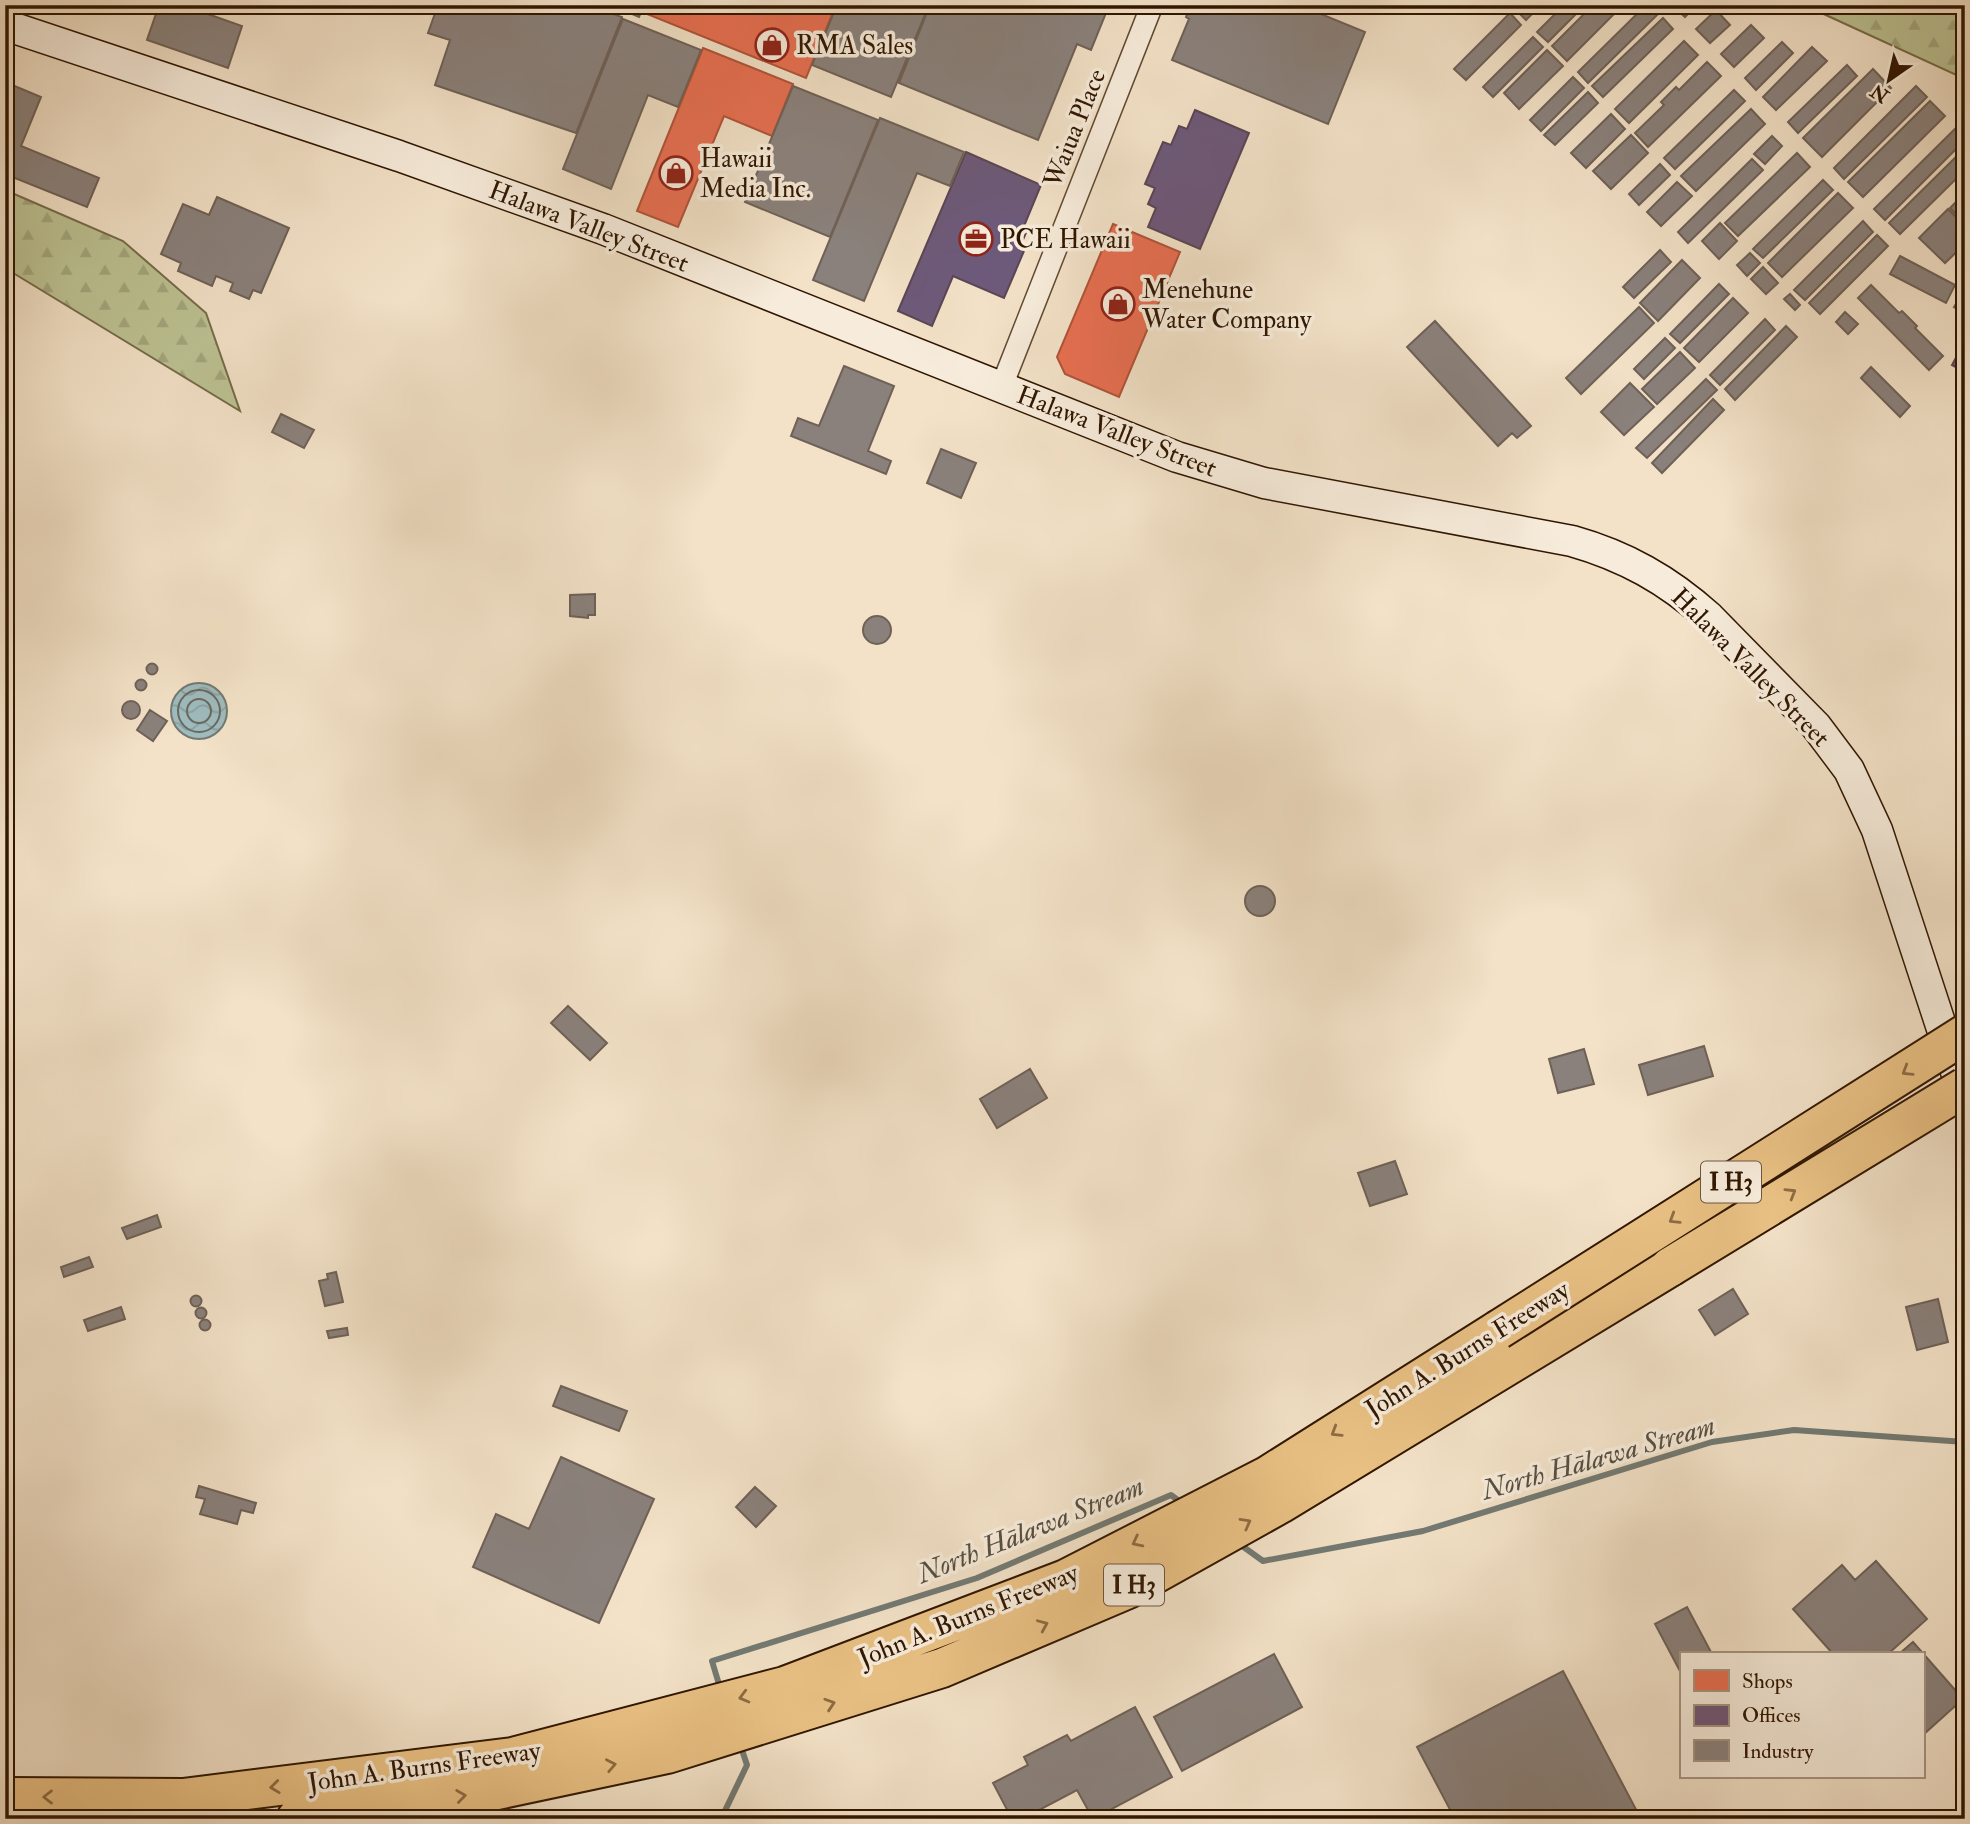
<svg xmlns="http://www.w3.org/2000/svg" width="1970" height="1824" font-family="'IM FELL Double Pica',serif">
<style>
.forest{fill:url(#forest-firs);stroke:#766c4a;stroke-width:2}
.water{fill:url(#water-waves);stroke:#737a73;stroke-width:2}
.shops{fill:#e76f51;stroke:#b05439;stroke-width:2}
.offices{fill:#6d597a;stroke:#5b4555;stroke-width:2}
.industry{fill:#8a817c;stroke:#6f6157;stroke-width:2}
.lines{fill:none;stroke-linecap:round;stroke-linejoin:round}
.shore{stroke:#686960;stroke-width:2}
.stream{stroke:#737a73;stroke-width:6}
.street-casing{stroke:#614932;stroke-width:24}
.secondary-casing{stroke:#301600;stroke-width:33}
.highway-casing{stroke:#301600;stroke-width:42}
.street{stroke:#f7ecdb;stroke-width:21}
.secondary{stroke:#f7ecdb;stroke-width:30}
.highway{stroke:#eac184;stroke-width:38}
.highway-bridge-casing{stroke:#301600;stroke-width:42;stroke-linecap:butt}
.highway-bridge{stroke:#eac184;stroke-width:38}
.oneway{stroke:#8d6c42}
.labels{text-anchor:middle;stroke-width:7;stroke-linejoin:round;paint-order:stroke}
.shield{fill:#f7ecdb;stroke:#6c5642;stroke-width:2}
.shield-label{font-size:24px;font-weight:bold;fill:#301600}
.poi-label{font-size:26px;fill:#301600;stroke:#f7ecdb;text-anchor:start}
.street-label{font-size:26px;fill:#301600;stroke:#f7ecdb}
.water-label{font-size:28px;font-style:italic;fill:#575043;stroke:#f7ecdb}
</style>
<defs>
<pattern id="forest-firs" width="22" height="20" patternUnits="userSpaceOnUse" patternTransform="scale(1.75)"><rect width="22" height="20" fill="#bdc394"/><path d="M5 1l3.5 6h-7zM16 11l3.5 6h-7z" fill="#a3a77e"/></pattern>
<pattern id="water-waves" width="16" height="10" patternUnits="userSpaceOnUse" patternTransform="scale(1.75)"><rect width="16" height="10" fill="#9fbcbf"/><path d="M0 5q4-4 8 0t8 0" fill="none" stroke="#89a1a2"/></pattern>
</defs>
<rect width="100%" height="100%" fill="#f3e2c8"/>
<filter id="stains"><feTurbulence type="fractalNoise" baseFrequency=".00286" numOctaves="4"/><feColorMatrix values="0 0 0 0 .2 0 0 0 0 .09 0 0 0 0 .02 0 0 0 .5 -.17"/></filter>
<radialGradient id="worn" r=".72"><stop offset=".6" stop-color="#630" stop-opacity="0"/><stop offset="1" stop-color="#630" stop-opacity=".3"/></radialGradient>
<path class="forest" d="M1804 5H1965V79Z
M5 190 123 241 206 313 240 411 5 268Z"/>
<path class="water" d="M171 711a28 28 0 1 1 56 0a28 28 0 1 1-56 0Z"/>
<path class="shops" d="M645 5H836L806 78 642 12Z
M703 48 793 84 772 136 724 116 678 227 637 211Z
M1113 224 1180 252 1119 397 1065 374 1057 357Z"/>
<path class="offices" d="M1195 110 1249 133 1200 249 1148 227 1156 208 1148 204 1155 188 1145 184 1163 142 1171 145 1179 126 1187 129Z
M966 152 1041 185 1024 226 1028 228 1019 249 1024 251 1004 298 953 276 932 326 898 311Z
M1965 341V372L1952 365Z"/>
<path class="industry" d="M159 5H207L205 13 242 26 228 68 147 40Z
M438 5H587L622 17 576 133 435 85 450 40 428 33Z
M611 5H644L639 17Z
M837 5H929L891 97 812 65Z
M930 5H1102L1108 8 1091 50 1077 44 1038 140 899 83Z
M1193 5H1299L1365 32 1328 124 1172 60 1189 19 1186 17 1190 6Z
M1515 5H1541L1526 20 1513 7Z
M1564 5H1585L1548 42 1537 32Z
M1593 5H1623L1567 61 1552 46Z
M1646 5H1649L1658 14 1588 83 1578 72Z
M1678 5H1696L1685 17 1675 8Z
M1716 10 1730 25 1710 43 1696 29Z
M1510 13 1521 25 1466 80 1454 69Z
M1663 18 1673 29 1603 97 1592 86Z
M623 19 701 50 678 107 648 95 611 189 563 169Z
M1751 25 1764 38 1734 67 1721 54Z
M1533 37 1543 47 1493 97 1483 87Z
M1684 41 1698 55 1629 123 1615 109Z
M1782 42 1793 53 1756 90 1745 78Z
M1812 47 1827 61 1776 110 1763 97Z
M1547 50 1563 66 1519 109 1504 93Z
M1707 62 1721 76 1648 147 1635 133 1664 105 1661 102 1676 87 1679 90Z
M1847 65 1857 76 1798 133 1788 122Z
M1873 69 1891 88 1822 157 1803 138Z
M1573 77 1584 88 1541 131 1530 120Z
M5 82 41 97 21 146 99 178 87 207 5 174Z
M793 86 878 120 830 237 745 202Z
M1916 86 1927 97 1844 179 1834 168Z
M1734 90 1745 101 1675 169 1664 158Z
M1588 92 1598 103 1555 145 1544 135Z
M1930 101 1945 116 1863 197 1848 182Z
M1751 109 1765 124 1696 191 1681 176Z
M1611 114 1625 129 1586 168 1571 153Z
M880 118 964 152 950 186 917 173 864 301 813 280Z
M1965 119V140L1885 220 1874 209Z
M1631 135 1648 153 1611 189 1593 171Z
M1772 136 1782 146 1765 164 1754 154Z
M1965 148V170L1900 234 1889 223Z
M1797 153 1810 167 1738 236 1725 223Z
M1752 159 1763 170 1688 243 1678 232Z
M1660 164 1670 175 1639 205 1629 194Z
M1823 180 1833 190 1763 258 1753 249Z
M1677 182 1692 196 1661 226 1647 212Z
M1838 193 1853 208 1782 277 1768 263Z
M1965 193V222H1964L1950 208Z
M217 197 289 228 261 293 253 290 249 299 230 291 233 283 216 276 212 286 178 271 181 263 161 254 183 204 209 215Z
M1948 209 1965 226V244L1945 263 1919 238Z
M1863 221 1873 232 1805 300 1794 290Z
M1720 223 1737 241 1719 259 1702 241Z
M1877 235 1888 246 1820 314 1809 303Z
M1660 250 1671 262 1634 298 1623 287Z
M1750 253 1760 263 1747 276 1737 265Z
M1900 256 1955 285 1946 303 1890 274Z
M1682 260 1700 278 1658 321 1640 303Z
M1763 267 1778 283 1766 294 1751 279Z
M1719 284 1729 294 1680 343 1670 334Z
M1871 285 1899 313 1902 311 1917 326 1915 328 1943 356 1929 370 1858 298Z
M1964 290 1965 308 1963 312 1954 307Z
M1790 294 1800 305 1795 310 1784 299Z
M1733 298 1748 313 1699 362 1684 348Z
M1639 307 1654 323 1581 394 1566 378Z
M1845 312 1858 324 1848 334 1836 322Z
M1765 319 1775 330 1720 385 1710 375Z
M1435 321 1531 426 1517 438 1512 433 1498 446 1407 347Z
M1786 326 1797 337 1735 400 1725 389Z
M1665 338 1675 348 1644 379 1634 369Z
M1680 352 1695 368 1657 404 1642 389Z
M844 366 894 386 868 451 891 461 886 474 791 436 798 418 819 426Z
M1871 367 1910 406 1900 417 1861 378Z
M1706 379 1717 390 1647 458 1636 448Z
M1630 383 1654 407 1624 435 1601 412Z
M1713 399 1724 410 1662 473 1652 463Z
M281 414 314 430 304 448 272 432Z
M941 449 976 463 961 498 927 483Z
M595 594V615H588V618L570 616V595Z
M863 630a14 14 0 1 1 28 0a14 14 0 1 1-28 0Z
M146.5 669a5.5 5.5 0 1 1 11 0a5.5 5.5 0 1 1-11 0Z
M135.5 685a5.5 5.5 0 1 1 11 0a5.5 5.5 0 1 1-11 0Z
M122 710a9 9 0 1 1 18 0a9 9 0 1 1-18 0Z
M150 710 167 721 153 741 137 730Z
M1245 901a15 15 0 1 1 30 0a15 15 0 1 1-30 0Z
M568 1006 607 1043 590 1060 551 1023Z
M1704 1046 1713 1076 1648 1095 1639 1065Z
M1584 1049 1594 1084 1558 1093 1549 1059Z
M1030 1069 1047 1098 997 1128 980 1099Z
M1395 1161 1407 1194 1370 1206 1358 1173Z
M157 1215 161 1227 127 1239 122 1228Z
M89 1257 93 1267 64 1277 61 1267Z
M336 1272 343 1302 325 1306 319 1281 328 1279 327 1274Z
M1733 1289 1748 1314 1715 1335 1699 1310Z
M190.5 1301a5.5 5.5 0 1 1 11 0a5.5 5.5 0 1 1-11 0Z
M1938 1299 1948 1342 1917 1350 1906 1307Z
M121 1307 125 1319 88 1331 84 1320Z
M195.5 1313a5.5 5.5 0 1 1 11 0a5.5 5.5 0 1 1-11 0Z
M199.5 1325a5.5 5.5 0 1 1 11 0a5.5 5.5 0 1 1-11 0Z
M347 1328 348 1335 329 1338 327 1331Z
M561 1386 627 1411 619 1431 553 1406Z
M561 1457 654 1499 599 1623 473 1567 496 1514 529 1529Z
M199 1486 256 1503 253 1513 241 1510 237 1524 200 1514 205 1499 196 1497Z
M755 1487 776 1506 756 1527 736 1507Z
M1876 1561 1927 1619 1888 1654H1833L1793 1609 1842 1565 1855 1580Z
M1687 1607 1712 1654H1681V1673L1655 1624Z
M1913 1642 1963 1699 1923 1735V1654H1899Z
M1274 1654 1302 1707 1182 1771 1154 1717Z
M1563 1671 1641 1819H1455L1417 1747Z
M1135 1707 1172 1777 1093 1819 1077 1790 1022 1819H1012L993 1783 1028 1765 1024 1757 1067 1735 1071 1741Z"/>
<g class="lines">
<path class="shore" d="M178 711a21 21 0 1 1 42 0a21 21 0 1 1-42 0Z
M187 711a12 12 0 1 1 24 0a12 12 0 1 1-24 0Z"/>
<path class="stream" d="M1954 5 1965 10
M1238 1543 1263 1561 1423 1531 1712 1442 1794 1430 1965 1442
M721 1691 712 1661 977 1578 1171 1495 1183 1504
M721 1819 747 1765 740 1744"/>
<defs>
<path id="street" d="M1001 388 1152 5"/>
<path id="secondary" d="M5 25 399 156 603 229 1177 457 1264 483 1572 541C1625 556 1668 580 1709 617L1816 726 1849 770 1877 830 1965 1099"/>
<path id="highway" d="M5 1797 183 1798 513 1757 785 1686 1066 1579 1267 1476 1498 1330
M296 1819 483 1793 667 1754 942 1668 1128 1589 1280 1504 1670 1267"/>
</defs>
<use href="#street" class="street-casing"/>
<use href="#secondary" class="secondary-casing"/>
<use href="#highway" class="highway-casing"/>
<use href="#street" class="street"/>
<use href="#secondary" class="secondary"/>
<use href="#highway" class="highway"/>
<defs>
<path id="highway-bridge" d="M1670 1267 1965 1087
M1498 1330 1965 1034"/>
</defs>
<use href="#highway-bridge" class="highway-bridge-casing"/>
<use href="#highway-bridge" class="highway-bridge"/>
</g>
<defs><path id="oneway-chevron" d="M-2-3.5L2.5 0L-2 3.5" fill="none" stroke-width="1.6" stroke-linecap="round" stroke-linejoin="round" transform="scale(1.75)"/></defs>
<g class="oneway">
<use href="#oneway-chevron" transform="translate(1907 1071) rotate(148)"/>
<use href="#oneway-chevron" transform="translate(1791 1193) rotate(-31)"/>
<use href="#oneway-chevron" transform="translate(1674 1219) rotate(148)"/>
<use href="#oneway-chevron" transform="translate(1336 1432) rotate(148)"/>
<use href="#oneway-chevron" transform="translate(1246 1523) rotate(-29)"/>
<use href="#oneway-chevron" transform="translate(1137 1542) rotate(153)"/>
<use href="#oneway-chevron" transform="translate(1043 1625) rotate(-23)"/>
<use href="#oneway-chevron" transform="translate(744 1697) rotate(165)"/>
<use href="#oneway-chevron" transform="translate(830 1704) rotate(-18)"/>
<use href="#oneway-chevron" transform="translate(611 1765) rotate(-11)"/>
<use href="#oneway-chevron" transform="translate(275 1787) rotate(173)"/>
<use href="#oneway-chevron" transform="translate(461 1796) rotate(-8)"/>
<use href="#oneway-chevron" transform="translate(48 1797) rotate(-180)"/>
</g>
<defs>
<symbol id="shop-ring" viewBox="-11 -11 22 22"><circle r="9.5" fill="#f7ecdb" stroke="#8f2418" stroke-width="1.5"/><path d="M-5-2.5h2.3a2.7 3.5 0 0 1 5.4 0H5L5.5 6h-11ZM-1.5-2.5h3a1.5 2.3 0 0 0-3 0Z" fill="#8f2418"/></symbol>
<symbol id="office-ring" viewBox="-11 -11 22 22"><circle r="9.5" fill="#f7ecdb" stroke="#8f2418" stroke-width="1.5"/><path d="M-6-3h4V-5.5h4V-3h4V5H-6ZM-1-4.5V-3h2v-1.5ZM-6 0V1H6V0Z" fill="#8f2418"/></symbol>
</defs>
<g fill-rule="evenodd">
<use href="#shop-ring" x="753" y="26" width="38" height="38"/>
<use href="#shop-ring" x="657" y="154" width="38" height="38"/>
<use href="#office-ring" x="957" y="220" width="38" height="38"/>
<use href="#shop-ring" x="1099" y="285" width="38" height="38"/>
</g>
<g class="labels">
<g class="shield">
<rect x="1701" y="1161.5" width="60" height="41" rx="5"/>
<rect x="1104" y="1564.5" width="60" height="41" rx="5"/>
</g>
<g class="shield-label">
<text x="1731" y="1190">I H3</text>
<text x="1134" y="1593">I H3</text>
</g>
<g class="poi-label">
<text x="796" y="54">RMA Sales</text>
<text x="700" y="167">Hawaii<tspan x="700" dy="30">Media Inc.</tspan></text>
<text x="1000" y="248">PCE Hawaii</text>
<text x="1142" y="298">Menehune<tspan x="1142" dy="30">Water Company</tspan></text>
</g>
<g class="street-label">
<text transform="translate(1074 128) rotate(-68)" y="9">Waiua Place</text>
<text transform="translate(589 226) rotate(21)" y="9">Halawa Valley Street</text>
<text transform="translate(1117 431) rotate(21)" y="9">Halawa Valley Street</text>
<text transform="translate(1751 667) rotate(45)" y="9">Halawa Valley Street</text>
<text transform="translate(1467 1349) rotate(-32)" y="9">John A. Burns Freeway</text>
<text transform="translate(968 1615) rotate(-22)" y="9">John A. Burns Freeway</text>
<text transform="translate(424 1766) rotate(-8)" y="9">John A. Burns Freeway</text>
</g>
<g class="water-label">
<text transform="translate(1598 1457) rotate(-16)" y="10">North Hālawa Stream</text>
<text transform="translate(1030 1529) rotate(-22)" y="10">North Hālawa Stream</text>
</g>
</g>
<rect width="1970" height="1824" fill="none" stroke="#f3e2c8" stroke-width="28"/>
<rect x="7" y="7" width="1956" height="1810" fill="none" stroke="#301600" stroke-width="3.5"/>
<rect x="14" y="14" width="1942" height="1796" fill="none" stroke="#301600" stroke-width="2"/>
<rect x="1680" y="1652" width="245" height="126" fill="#f7ecdb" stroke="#a79683" stroke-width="2"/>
<rect x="1694" y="1670" width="35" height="21" fill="#e76f51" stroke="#a79683" stroke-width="2"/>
<text x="1742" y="1688" font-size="21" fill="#301600">Shops</text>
<rect x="1694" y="1705" width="35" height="21" fill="#6d597a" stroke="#a79683" stroke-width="2"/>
<text x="1742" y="1722" font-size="21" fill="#301600">Offices</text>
<rect x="1694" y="1740" width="35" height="21" fill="#8a817c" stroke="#a79683" stroke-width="2"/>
<text x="1742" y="1758" font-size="21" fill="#301600">Industry</text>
<g transform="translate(1889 80) rotate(214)" stroke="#f7ecdb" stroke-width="5" paint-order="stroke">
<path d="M0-5L12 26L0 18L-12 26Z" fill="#301600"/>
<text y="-10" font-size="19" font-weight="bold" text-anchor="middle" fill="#301600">N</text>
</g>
<rect width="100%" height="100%" filter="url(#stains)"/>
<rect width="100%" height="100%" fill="url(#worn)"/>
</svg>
